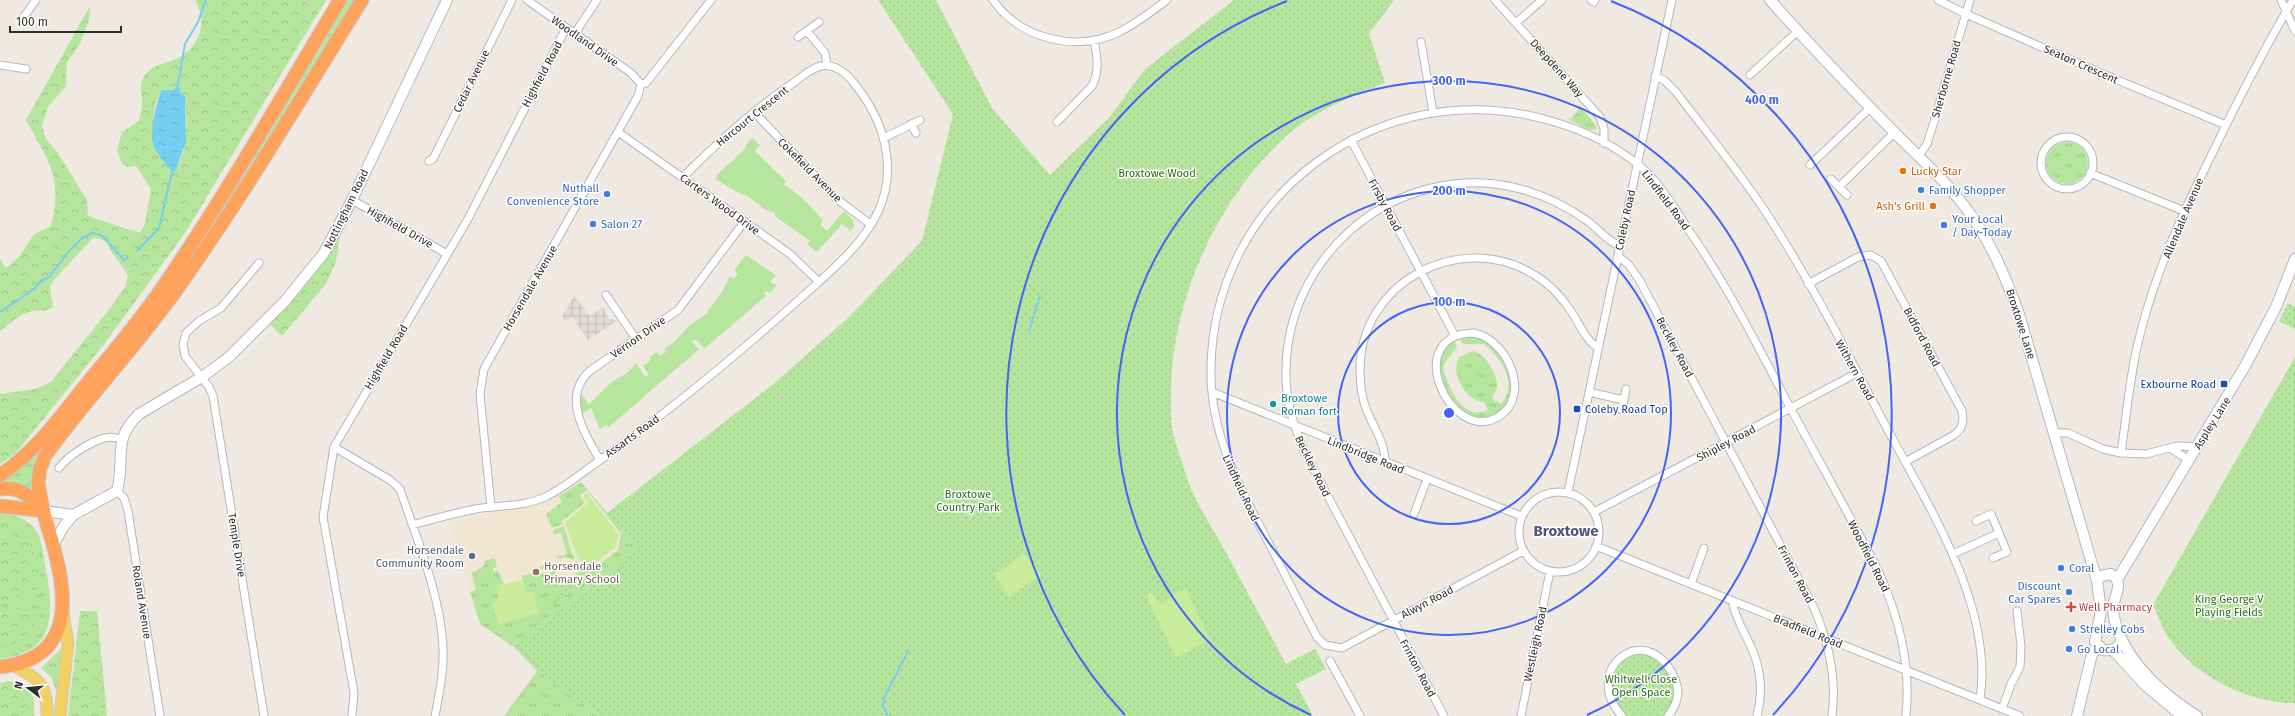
<svg xmlns="http://www.w3.org/2000/svg" width="2295" height="716" font-family="'Fira Sans',sans-serif">
<style>
.education{fill:#f0e6d1}
.grass{fill:url(#grass-tufts)}
.forest{fill:url(#forest-crowns);fill-rule:evenodd}
.park{fill:url(#park-dots)}
.garden{fill:#b6e59e}
.pitch{fill:#c9ec9a}
.plaza{fill:url(#plaza-grid)}
.water{fill:url(#water-ripples)}
.lines{fill:none;stroke-linecap:round;stroke-linejoin:round}
.stream{stroke:#75cff0;stroke-width:2}
.street-casing{stroke:#b4b7c1;stroke-width:9}
.secondary-casing{stroke:#b4b7c1;stroke-width:12}
.primary-casing{stroke:#c9c9c9;stroke-width:13}
.highway-casing{stroke:#c9c9c9;stroke-width:15}
.street{stroke:#fff;stroke-width:7}
.secondary{stroke:#fff;stroke-width:10}
.primary{stroke:#f2d163;stroke-width:11}
.highway{stroke:#ffa35c;stroke-width:13}
.ring{fill:none;stroke:#4264fb;stroke-width:2}
.food-dot{fill:#e8710a;stroke:#fff;stroke-width:1.5}
.shop-dot{fill:#3f7fe0;stroke:#fff;stroke-width:1.5}
.transit-dot{fill:#1a4fb4;stroke:#fff;stroke-width:1.5}
.culture-dot{fill:#0f9aa8;stroke:#fff;stroke-width:1.5}
.service-dot{fill:#5c6f8a;stroke:#fff;stroke-width:1.5}
.education-dot{fill:#8d6e63;stroke:#fff;stroke-width:1.5}
.health-dot{fill:#e0444e;stroke:#fff;stroke-width:1.5}
.labels{text-anchor:middle;stroke-width:3;stroke-linejoin:round;paint-order:stroke}
.street-label{font-size:11px;fill:#2e2e2e;stroke:#fff}
.food-label{font-size:11px;fill:#c56008;stroke:#fff;text-anchor:start}
.park-label{font-size:11px;fill:#2c6e1b;stroke:#fff}
.shop-label{font-size:11px;fill:#366cbe;stroke:#fff;text-anchor:start}
.transit-label{font-size:11px;fill:#164399;stroke:#fff;text-anchor:end}
.culture-label{font-size:11px;fill:#0d838f;stroke:#fff;text-anchor:start}
.service-label{font-size:11px;fill:#4e5e75;stroke:#fff;text-anchor:end}
.education-label{font-size:11px;fill:#785e54;stroke:#fff;text-anchor:start}
.health-label{font-size:11px;fill:#be3a42;stroke:#fff;text-anchor:start}
.district-label{font-size:15px;font-weight:bold;fill:#4d5680;stroke:#fff}
.centre{fill:#4264fb;stroke:#fff;stroke-width:2}
.ring-label{font-size:12px;text-anchor:middle;font-weight:bold;fill:#4264fb;stroke:#fff;stroke-width:3;stroke-linejoin:round;paint-order:stroke}
</style>
<defs>
<pattern id="grass-tufts" width="24" height="20" patternUnits="userSpaceOnUse"><rect width="24" height="20" fill="#b6e59e"/><path d="M3 7l-1-3M5 7V3M7 7l1-3M15 17l-1-3M17 17v-4M19 17l1-3" fill="none" stroke="#9dc588"/></pattern>
<pattern id="forest-crowns" width="20" height="18" patternUnits="userSpaceOnUse"><rect width="20" height="18" fill="#b6e59e"/><path d="M2 6a3 3 0 1 1 6 0M12 15a3 3 0 1 1 6 0" fill="none" stroke="#9dc588"/></pattern>
<pattern id="park-dots" width="8" height="8" patternUnits="userSpaceOnUse"><rect width="8" height="8" fill="#b6e59e"/><path d="M2 2h.1M6 6h.1" fill="none" stroke="#9dc588" stroke-width="1.8" stroke-linecap="round"/></pattern>
<pattern id="plaza-grid" width="8" height="8" patternUnits="userSpaceOnUse"><rect width="8" height="8" fill="#dfdcd8"/><path d="M0 4h8M4 0v8" fill="none" stroke="#c0bdba"/></pattern>
<pattern id="water-ripples" width="26" height="14" patternUnits="userSpaceOnUse"><rect width="26" height="14" fill="#75cff0"/><path d="M2 4q2-2 4 0t4 0M15 11q2-2 4 0t4 0" fill="none" stroke="#66b2ce"/></pattern>
</defs>
<rect width="100%" height="100%" fill="#efe9e1"/>
<path class="education" d="M581 482 638 549 480 624 449 523 485 514 537 506Z"/>
<path class="grass" d="M345 0H357L288 113 174 286 39 454C33 466 31 477 33 490L22 484 3 480 100 374Z
M1579 105 1596 125 1597 129 1590 130 1569 120 1577 112Z
M2046 163a21 21 0 1 1 42 0a21 21 0 1 1-42 0Z
M1471 335C1492 342 1500 349 1509 371 1518 396 1501 424 1472 417 1454 412 1436 377 1439 359 1440 350 1448 346 1454 340L1457 347C1454 352 1445 361 1444 365 1442 368 1445 374 1446 377 1452 395 1465 420 1488 410L1484 402C1465 401 1450 373 1459 357L1472 351C1485 353 1497 373 1497 385 1497 390 1494 394 1492 397L1495 402 1497 401 1501 404C1519 383 1501 358 1484 344H1463L1459 338Z
M581 482 638 549 514 647 480 624 470 592 476 590 472 573 485 565 484 561 495 558 497 567 493 568 494 572 498 571 504 584 497 586 500 601 498 624 538 613 533 592 526 593 522 576 537 572 536 569H538L542 574H550L551 570 548 568 545 570 539 568 546 562 553 563 557 576C568 586 583 575 575 562L576 560 587 573 618 550 621 534 587 490 580 496 585 503 562 521 563 524 552 528 546 514 562 502 559 496Z
M0 513C12 513 27 519 35 529 43 540 43 557 46 570 54 615 56 652 0 659Z
M564 526 572 554 575 557 573 560 565 557 558 559 556 557 567 554 561 533 554 535 553 530Z
M62 648 58 690H56L51 677 41 668Z
M537 671 600 716H504Z"/>
<path class="forest" d="M195 0H326L185 233 105 343 15 454 0 464V394L35 389 51 382 111 307 126 285 128 275 111 251 106 240 93 238 53 281 50 286 53 307C45 313 38 309 29 312 19 315 9 324 0 331V259L6 268 19 257 34 234 51 226C63 177 49 162 26 120L90 6 89 20 80 44 67 62 66 86 48 107 42 126 46 139 58 153 87 200 88 216 140 233 145 223 151 189 136 166 128 167 122 164 117 150 122 132 139 121C140 115 142 108 142 102 142 95 139 86 143 78 150 65 164 64 176 59 200 48 208 22 195 0ZM178 85 181 93 185 96C186 122 191 151 172 172 160 154 148 121 157 100 159 96 163 93 165 89L174 91Z
M340 233 336 262 326 284 282 336 270 324 328 256Z
M4 525C32 533 39 562 42 587L9 599 0 605V526Z
M42 598C42 620 24 649 0 646V617L14 609Z
M80 611H97L107 716H68Z
M9 681C32 688 35 693 34 716H0V683Z"/>
<path class="park" d="M878 0H936L992 108 1050 175 1110 117 1144 70 1234 0H1394L1369 34 1385 83C1347 98 1309 113 1279 143 1215 205 1173 299 1171 388 1171 404 1170 422 1174 437 1179 453 1184 469 1189 484 1199 509 1215 532 1228 556 1247 592 1267 628 1286 664L1315 649 1326 669 1296 684 1313 716H600L537 671 514 647 638 549 607 513 771 386 848 318 922 241 953 114Z
M2288 303 2295 307V329L2279 321Z
M2295 357V703C2248 704 2187 673 2164 630 2160 622 2157 613 2153 605Z
M582 574 586 578 551 607 549 603 565 590 553 583 552 576 554 575 556 581 562 585 565 581 569 580 573 584Z
M1645 654C1650 656 1658 659 1662 663 1675 678 1680 700 1664 716H1626C1609 702 1606 675 1622 661 1624 659 1627 656 1629 655 1634 653 1640 654 1645 654Z"/>
<path class="garden" d="M752 138 760 145 755 151 786 181 784 184 801 197 823 220 820 225 827 231 844 211 853 220 854 226 851 231 842 224 817 252 807 244 810 241 775 216V213L766 210 749 197 735 191 716 179 718 174 746 148 745 146Z
M746 255 776 275 770 282 777 285 770 293 767 291 764 293 766 296 704 349 696 339 692 342 699 349 608 428 606 425 600 429 591 408 582 414 580 413 578 395 581 394 589 404 613 381 627 373 636 363 645 377 649 375 643 366 650 361V357L657 352 660 356 666 352 664 349 674 342 691 324 705 315 723 290 730 276 734 279 738 274 734 270Z"/>
<path class="pitch" d="M587 493 619 535 616 547 587 569 576 554 565 522 588 503 583 496Z
M1024 553 1041 575 1009 597 994 575Z
M523 580 526 593 533 592 538 613 498 624 492 603 499 601 496 586Z
M1185 588 1210 639 1176 658 1146 596 1152 592 1160 604Z"/>
<path class="plaza" d="M574 296 590 316 603 307 609 319 618 320 588 340 572 317 566 321 562 317Z"/>
<path class="water" d="M178 84 181 93 185 96 186 142 175 172H172C167 164 157 155 154 146 149 134 156 102 162 90H174Z"/>
<g class="lines">
<path class="stream" d="M178 84 185 44 198 22 206 0
M137 251 159 228 172 172
M0 312 34 289 41 281 49 277 70 250 81 239 92 233 101 235 124 260 128 258
M1029 331 1040 296
M888 716 883 706 884 698 908 651"/>
<defs>
<path id="street" d="M527 0 631 73 641 84
M993 0C1020 39 1077 53 1119 32 1136 24 1152 11 1167 0
M1495 0 1600 117 1604 129V143
M1591 0 1594 2 1595 0
M1938 0 1966 14 2103 74 2226 125
M2281 0 2295 31
M23 18 36 0
M1516 23 1542 0
M807 31 825 53 827 65
M575 33 597 0
M798 37 819 22
M1421 42 1433 112
M0 65 26 69
M1750 75 1798 31
M1655 76 1664 80 1676 92C1705 130 1736 168 1763 208 1810 279 1849 357 1889 432 1930 509 1994 608 1980 699
M641 84 646 83 711 0
M754 112 837 199 870 224
M1057 122 1092 86C1100 71 1097 55 1094 40
M911 124 916 133
M618 132 790 254 818 281
M2041 163a26 26 0 1 1 52 0a26 26 0 1 1-52 0Z
M884 138 920 120
M1351 140 1455 336
M1918 157 1927 144 1933 125 1970 0
M429 161 433 159 512 0
M1810 165 1870 108
M2090 173 2184 211
M1831 179 1847 195
M1839 187 1894 133
M352 200 447 254
M1618 256 1629 265 1640 281 1814 608C1829 643 1837 678 1832 716
M259 263 221 308 199 321 186 333 183 344 185 356 209 387 213 396 264 716
M1808 284 1858 257 1871 255 1881 261 1962 411C1964 422 1963 428 1954 435L1905 462
M606 295 636 339
M1474 333C1507 339 1533 396 1498 417 1450 445 1400 334 1474 333Z
M1212 392 1521 516
M1589 392 1624 400
M1622 410 1626 389
M2054 433H2068L2103 449 2121 453 2146 454 2177 446 2197 447
M334 447 390 480 400 489C416 537 442 599 443 650 444 672 439 694 435 716
M2170 448 2189 460
M2121 453C2127 413 2130 371 2141 331 2156 271 2183 213 2210 158 2236 104 2263 51 2293 0
M600 460C584 434 561 395 591 370L678 310 744 222
M1385 462C1385 443 1374 428 1367 411 1362 399 1360 383 1360 370 1360 282 1460 230 1533 274 1547 282 1559 294 1568 307 1579 321 1583 338 1598 348
M59 468C68 456 91 441 105 438 111 436 116 438 121 439
M117 491 124 498 128 511 160 716
M1519 532a40 40 0 1 1 80 0a40 40 0 1 1-80 0Z
M1568 492 1672 0
M491 507 480 394 484 369 638 96 641 84
M1594 512 1857 373
M1414 514 1427 479
M1976 521 1991 514 2007 552 1993 558
M412 525C433 519 455 513 476 509 499 505 523 507 545 497 566 487 584 471 603 458 670 411 732 359 793 305 823 277 860 250 878 212 899 166 883 118 853 82 846 73 834 63 821 66 811 68 802 77 793 83 753 110 717 143 683 177
M1596 546 2020 716
M1523 551 1342 648 1325 645 1317 637C1299 603 1282 568 1264 534 1236 481 1210 430 1211 369 1213 193 1384 71 1551 121 1583 130 1616 146 1641 167 1661 184 1676 211 1690 232 1729 288 1759 349 1791 409 1820 463 1850 516 1878 570 1899 617 1911 664 1906 716
M1953 554 1999 533
M1691 584 1704 548
M1732 601C1735 618 1745 633 1752 649 1761 669 1763 694 1757 716
M1330 661 1360 716
M2002 709 2011 684 2020 667 2021 646 2017 611
M352 716 354 693 323 517 334 447 468 219 566 28
M1444 716 1304 451C1293 424 1285 398 1286 369 1288 259 1385 172 1495 184 1529 188 1561 202 1589 222 1599 230 1607 241 1620 246
M1521 716 1550 571
M1622 716C1579 669 1647 618 1674 677 1681 691 1678 704 1668 716"/>
<path id="secondary" d="M1770 0C1810 45 1851 88 1893 131 1918 157 1947 181 1968 211 1991 242 2006 278 2019 314L2097 581
M44 511 73 515
M53 545 64 526 73 515 117 491C126 458 111 441 139 414L202 377 229 357 285 301 324 253 352 200 447 0
M2117 580 2245 366 2276 307 2295 259
M2122 639C2119 649 2112 651 2103 650L2095 642 2101 611 2097 581 2101 576 2111 574C2125 582 2114 596 2113 608 2113 614 2115 620 2116 626 2129 664 2164 696 2197 716
M2113 650 2146 686 2182 716
M2077 716 2092 654 2098 647"/>
<path id="primary" d="M12 665C39 679 48 684 47 716
M60 716 68 643 63 613"/>
<path id="highway" d="M0 475C36 452 63 413 89 381 117 348 145 314 169 278 230 188 284 93 340 0
M0 489C19 486 32 497 44 511
M0 506 44 511
M0 667C82 658 66 585 48 528 43 513 41 498 38 483L40 469 45 456C86 399 134 349 175 292 242 198 301 98 362 0"/>
</defs>
<use href="#street" class="street-casing"/>
<use href="#secondary" class="secondary-casing"/>
<use href="#primary" class="primary-casing"/>
<use href="#highway" class="highway-casing"/>
<use href="#street" class="street"/>
<use href="#secondary" class="secondary"/>
<use href="#primary" class="primary"/>
<use href="#highway" class="highway"/>
</g>
<g class="ring">
<circle cx="1449" cy="413" r="111"/>
<circle cx="1449" cy="413" r="222"/>
<path d="M1311 715A332 332 0 1 1 1587 715"/>
<path d="M1125 715A443 443 0 0 1 1287 1M1611 1A443 443 0 0 1 1773 715"/>
</g>
<g class="food-dot">
<circle cx="1903" cy="171" r="4"/>
<circle cx="1933" cy="206" r="4"/>
</g>
<g class="shop-dot">
<circle cx="1921" cy="190" r="4"/>
<circle cx="607" cy="194" r="4"/>
<circle cx="593" cy="224" r="4"/>
<circle cx="1944" cy="225" r="4"/>
<circle cx="2061" cy="568" r="4"/>
<circle cx="2069" cy="592" r="4"/>
<circle cx="2072" cy="629" r="4"/>
<circle cx="2069" cy="649" r="4"/>
</g>
<g class="transit-dot">
<rect x="2220" y="380" width="8" height="8" rx="2"/>
<rect x="1573" y="405" width="8" height="8" rx="2"/>
</g>
<circle class="culture-dot" cx="1273" cy="404" r="4"/>
<circle class="service-dot" cx="472" cy="556" r="4"/>
<circle class="education-dot" cx="536" cy="572" r="4"/>
<path class="health-dot" d="M2069 601h4v4h4v4h-4v4h-4v-4h-4v-4h4z"/>
<g class="labels">
<g class="street-label">
<text transform="translate(585 41) rotate(35)" y="4">Woodland Drive</text>
<text transform="translate(2081 64) rotate(24)" y="4">Seaton Crescent</text>
<text transform="translate(1557 68) rotate(48)" y="4">Deepdene Way</text>
<text transform="translate(542 74) rotate(-62)" y="4">Highfield Road</text>
<text transform="translate(1946 79) rotate(-74)" y="4">Sherborne Road</text>
<text transform="translate(471 81) rotate(-64)" y="4">Cedar Avenue</text>
<text transform="translate(752 116) rotate(-39)" y="4">Harcourt Crescent</text>
<text transform="translate(810 170) rotate(45)" y="4">Cokefield Avenue</text>
<text transform="translate(1666 200) rotate(53)" y="4">Lindfield Road</text>
<text transform="translate(720 204) rotate(36)" y="4">Carters Wood Drive</text>
<text transform="translate(1385 205) rotate(62)" y="4">Firsby Road</text>
<text transform="translate(346 209) rotate(-64)" y="4">Nottingham Road</text>
<text transform="translate(2183 218) rotate(-67)" y="4">Allendale Avenue</text>
<text transform="translate(1625 220) rotate(-78)" y="4">Coleby Road</text>
<text transform="translate(400 227) rotate(29)" y="4">Highfield Drive</text>
<text transform="translate(530 288) rotate(-60)" y="4">Horsendale Avenue</text>
<text transform="translate(2021 324) rotate(72)" y="4">Broxtowe Lane</text>
<text transform="translate(638 337) rotate(-35)" y="4">Vernon Drive</text>
<text transform="translate(1922 337) rotate(62)" y="4">Bidford Road</text>
<text transform="translate(1675 347) rotate(62)" y="4">Beckley Road</text>
<text transform="translate(386 357) rotate(-59)" y="4">Highfield Road</text>
<text transform="translate(1855 370) rotate(61)" y="4">Withern Road</text>
<text transform="translate(2212 423) rotate(-58)" y="4">Aspley Lane</text>
<text transform="translate(632 436) rotate(-36)" y="4">Assarts Road</text>
<text transform="translate(1726 443) rotate(-28)" y="4">Shipley Road</text>
<text transform="translate(1366 455) rotate(22)" y="4">Lindbridge Road</text>
<text transform="translate(1313 466) rotate(64)" y="4">Beckley Road</text>
<text transform="translate(1241 488) rotate(65)" y="4">Lindfield Road</text>
<text transform="translate(237 545) rotate(81)" y="4">Temple Drive</text>
<text transform="translate(1869 556) rotate(63)" y="4">Woodfield Road</text>
<text transform="translate(1796 574) rotate(62)" y="4">Frinton Road</text>
<text transform="translate(142 602) rotate(81)" y="4">Roland Avenue</text>
<text transform="translate(1427 602) rotate(-28)" y="4">Alwyn Road</text>
<text transform="translate(1808 631) rotate(22)" y="4">Bradfield Road</text>
<text transform="translate(1535 644) rotate(-78)" y="4">Westleigh Road</text>
<text transform="translate(1418 668) rotate(62)" y="4">Frinton Road</text>
</g>
<g class="food-label">
<text x="1911" y="175">Lucky Star</text>
<text x="1925" y="210" text-anchor="end">Ash's Grill</text>
</g>
<g class="park-label">
<text x="1157" y="177">Broxtowe Wood</text>
<text x="968" y="498">Broxtowe<tspan x="968" dy="13">Country Park</tspan></text>
<text x="2229" y="603">King George V<tspan x="2229" dy="13">Playing Fields</tspan></text>
<text x="1641" y="683">Whitwell Close<tspan x="1641" dy="13">Open Space</tspan></text>
</g>
<g class="shop-label">
<text x="599" y="192" text-anchor="end">Nuthall<tspan x="599" dy="13">Convenience Store</tspan></text>
<text x="1929" y="194">Family Shopper</text>
<text x="1952" y="223">Your Local<tspan x="1952" dy="13">/ Day-Today</tspan></text>
<text x="601" y="228">Salon 27</text>
<text x="2069" y="572">Coral</text>
<text x="2061" y="590" text-anchor="end">Discount<tspan x="2061" dy="13">Car Spares</tspan></text>
<text x="2080" y="633">Strelley Cobs</text>
<text x="2077" y="653">Go Local</text>
</g>
<g class="transit-label">
<text x="2216" y="388">Exbourne Road</text>
<text x="1585" y="413" text-anchor="start">Coleby Road Top</text>
</g>
<g class="culture-label">
<text x="1281" y="402">Broxtowe<tspan x="1281" dy="13">Roman fort</tspan></text>
</g>
<g class="service-label">
<text x="464" y="554">Horsendale<tspan x="464" dy="13">Community Room</tspan></text>
</g>
<g class="education-label">
<text x="544" y="570">Horsendale<tspan x="544" dy="13">Primary School</tspan></text>
</g>
<g class="health-label">
<text x="2079" y="611">Well Pharmacy</text>
</g>
<g class="district-label">
<text x="1566" y="536">Broxtowe</text>
</g>
</g>
<circle cx="1449" cy="413" r="6" class="centre"/>
<g class="ring-label">
<text x="1449" y="85">300 m</text>
<text x="1762" y="104">400 m</text>
<text x="1449" y="195">200 m</text>
<text x="1449" y="306">100 m</text>
</g>
<g transform="translate(28 688) rotate(286)" stroke="#ffffff" stroke-width="3" paint-order="stroke">
<path d="M0-3L7 15L0 10L-7 15Z" fill="#2e2e2e"/>
<text y="-6" font-size="11" font-weight="bold" text-anchor="middle" fill="#2e2e2e">N</text>
</g>
<path d="M10 26v6h111v-6" fill="none" stroke="#2e2e2e" stroke-width="2"/>
<text x="16" y="26" font-size="12" fill="#2e2e2e" stroke="#ffffff" stroke-width="3" paint-order="stroke">100 m</text>
</svg>
